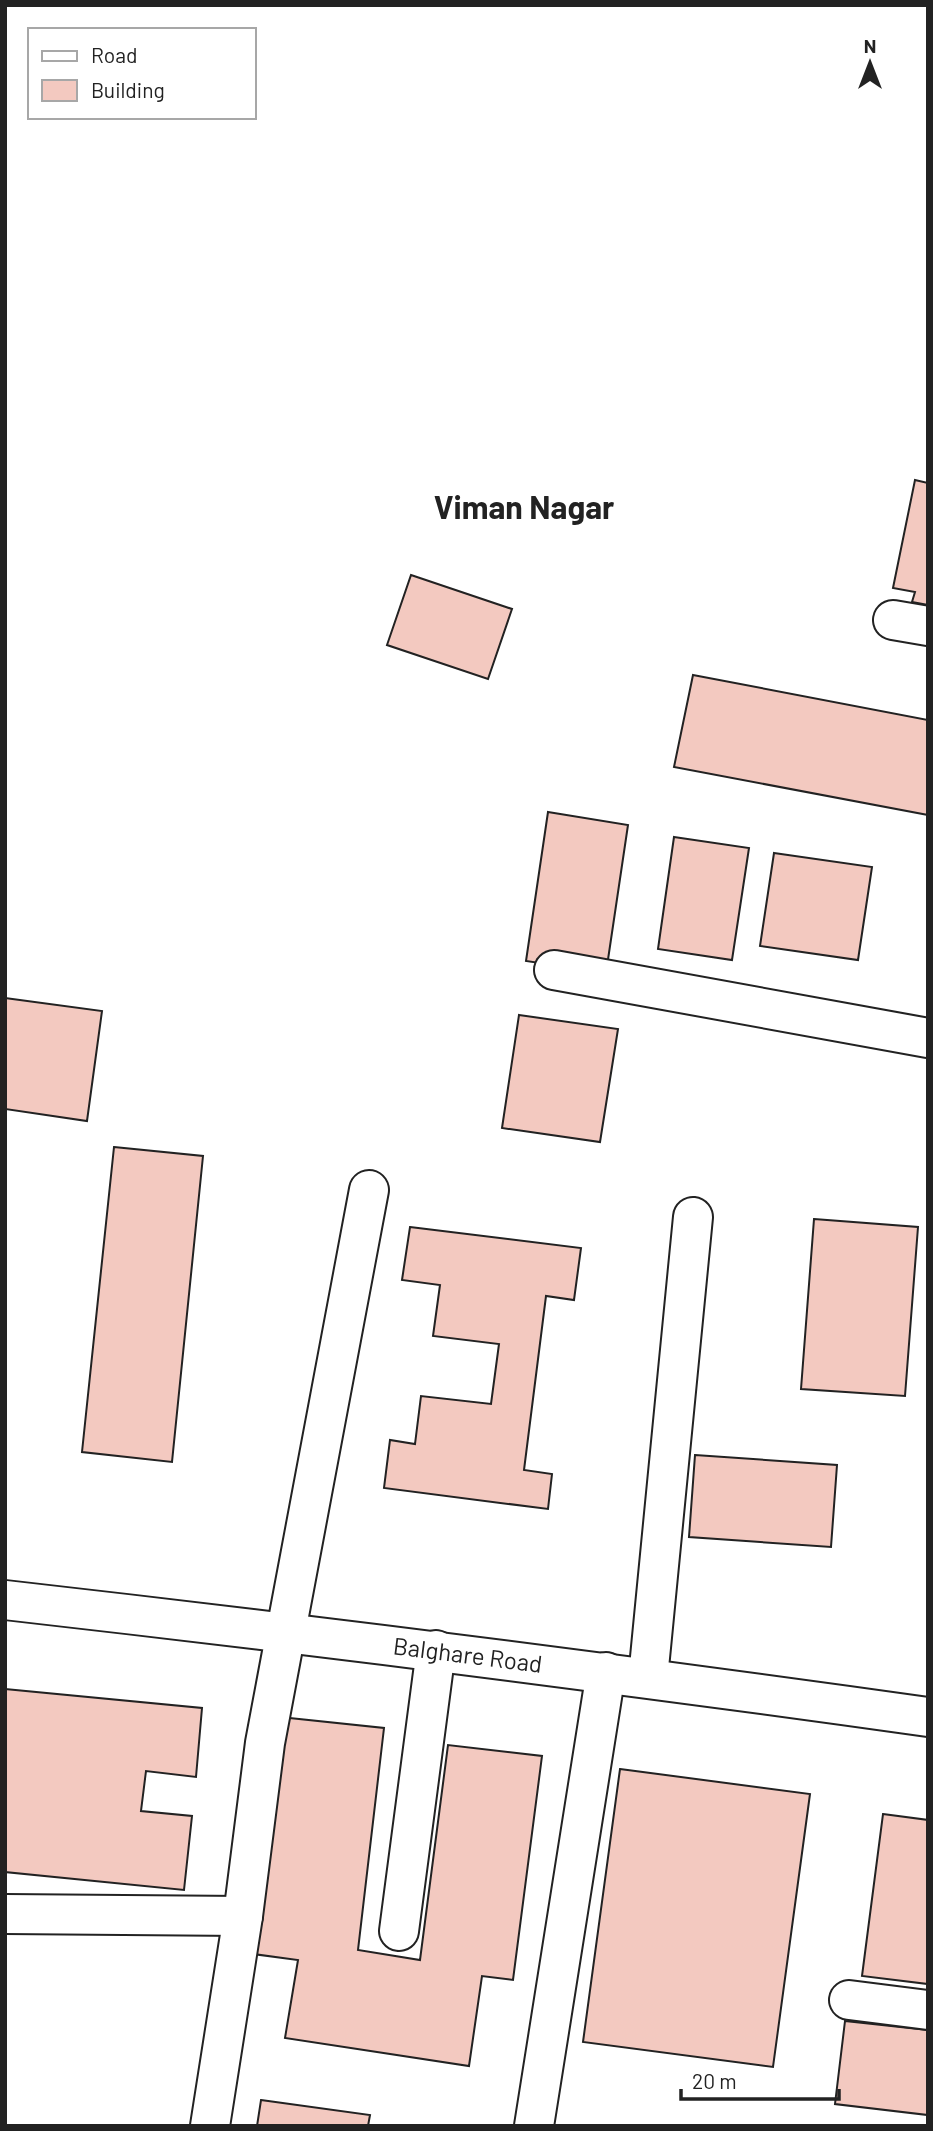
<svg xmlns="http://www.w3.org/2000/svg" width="933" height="2131" font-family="Barlow,sans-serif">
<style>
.building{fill:#f3c9c0;stroke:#222;stroke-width:2}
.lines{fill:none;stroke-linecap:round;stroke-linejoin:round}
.minor-casing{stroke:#222;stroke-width:42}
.minor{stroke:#fff;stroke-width:38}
.labels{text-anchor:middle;stroke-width:5;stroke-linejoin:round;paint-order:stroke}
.street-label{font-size:24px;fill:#222;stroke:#fff}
.district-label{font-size:32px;font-weight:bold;fill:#222;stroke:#fff}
</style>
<rect width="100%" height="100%" fill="#fff"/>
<path class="building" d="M915 480 928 483V605L912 602 915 592 893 588Z
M411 575 512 609 488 679 387 645Z
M693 675 928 720V815L674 767Z
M548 812 628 825 606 973 526 961Z
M674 837 749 848 732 960 658 949Z
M774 853 872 867 858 960 760 946Z
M5 998 102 1011 87 1121 5 1109Z
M519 1015 618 1029 600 1142 502 1128Z
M114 1147 203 1156 172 1462 82 1452Z
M814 1219 918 1227 905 1396 801 1389Z
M410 1227 581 1248 574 1300 546 1296 524 1470 552 1474 548 1509 384 1488 390 1440 415 1444 421 1396 491 1404 499 1344 433 1336 440 1285 402 1280Z
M695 1455 837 1465 831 1547 689 1537Z
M5 1689 202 1708 196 1777 146 1771 141 1811 192 1816 184 1890 5 1872Z
M280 1717 384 1728 358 1950 420 1960 448 1745 542 1756 513 1980 482 1976 469 2066 285 2038 298 1960 253 1954Z
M620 1769 810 1794 773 2067 583 2042Z
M883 1814 928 1820V1984L862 1976Z
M845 2021 928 2030V2115L835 2104Z
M261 2100 370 2115 368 2126H257Z"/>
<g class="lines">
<defs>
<g id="minor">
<path d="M893 620 928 626"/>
<path d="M554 970 928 1038"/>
<path id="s1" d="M5 1600C313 1635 621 1674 928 1717"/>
<path d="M648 1678 693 1217"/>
<path d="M5 1914 243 1916"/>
<path d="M399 1931 436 1650"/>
<path d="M849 2000 928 2010"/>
<path d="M210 2126 243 1916 265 1743 369 1190"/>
<path d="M534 2126 606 1672"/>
</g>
</defs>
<use href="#minor" class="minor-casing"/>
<use href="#minor" class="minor"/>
</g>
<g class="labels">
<g class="street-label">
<text dy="8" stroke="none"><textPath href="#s1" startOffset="466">Balghare Road</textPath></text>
</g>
<g class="district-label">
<text x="524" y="519">Viman Nagar</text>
</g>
</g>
<rect width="933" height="2131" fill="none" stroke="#222222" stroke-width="14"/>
<rect x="28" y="28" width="228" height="91" fill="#ffffff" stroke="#a7a7a7" stroke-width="2"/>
<rect x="42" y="51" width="35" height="10" fill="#ffffff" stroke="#a7a7a7" stroke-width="2"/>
<text x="91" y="63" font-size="21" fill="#222222">Road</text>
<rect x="42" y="80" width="35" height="21" fill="#f3c9c0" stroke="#a7a7a7" stroke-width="2"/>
<text x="91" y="98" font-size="21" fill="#222222">Building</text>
<g transform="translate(870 63)" stroke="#ffffff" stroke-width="5" paint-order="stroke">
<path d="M0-5L12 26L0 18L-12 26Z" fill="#222222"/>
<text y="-10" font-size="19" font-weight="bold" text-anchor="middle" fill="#222222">N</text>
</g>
<path d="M681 2089v10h158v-10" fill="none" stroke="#222222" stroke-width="3.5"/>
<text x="692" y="2089" font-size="21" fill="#222222" stroke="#ffffff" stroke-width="5" paint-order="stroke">20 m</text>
</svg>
